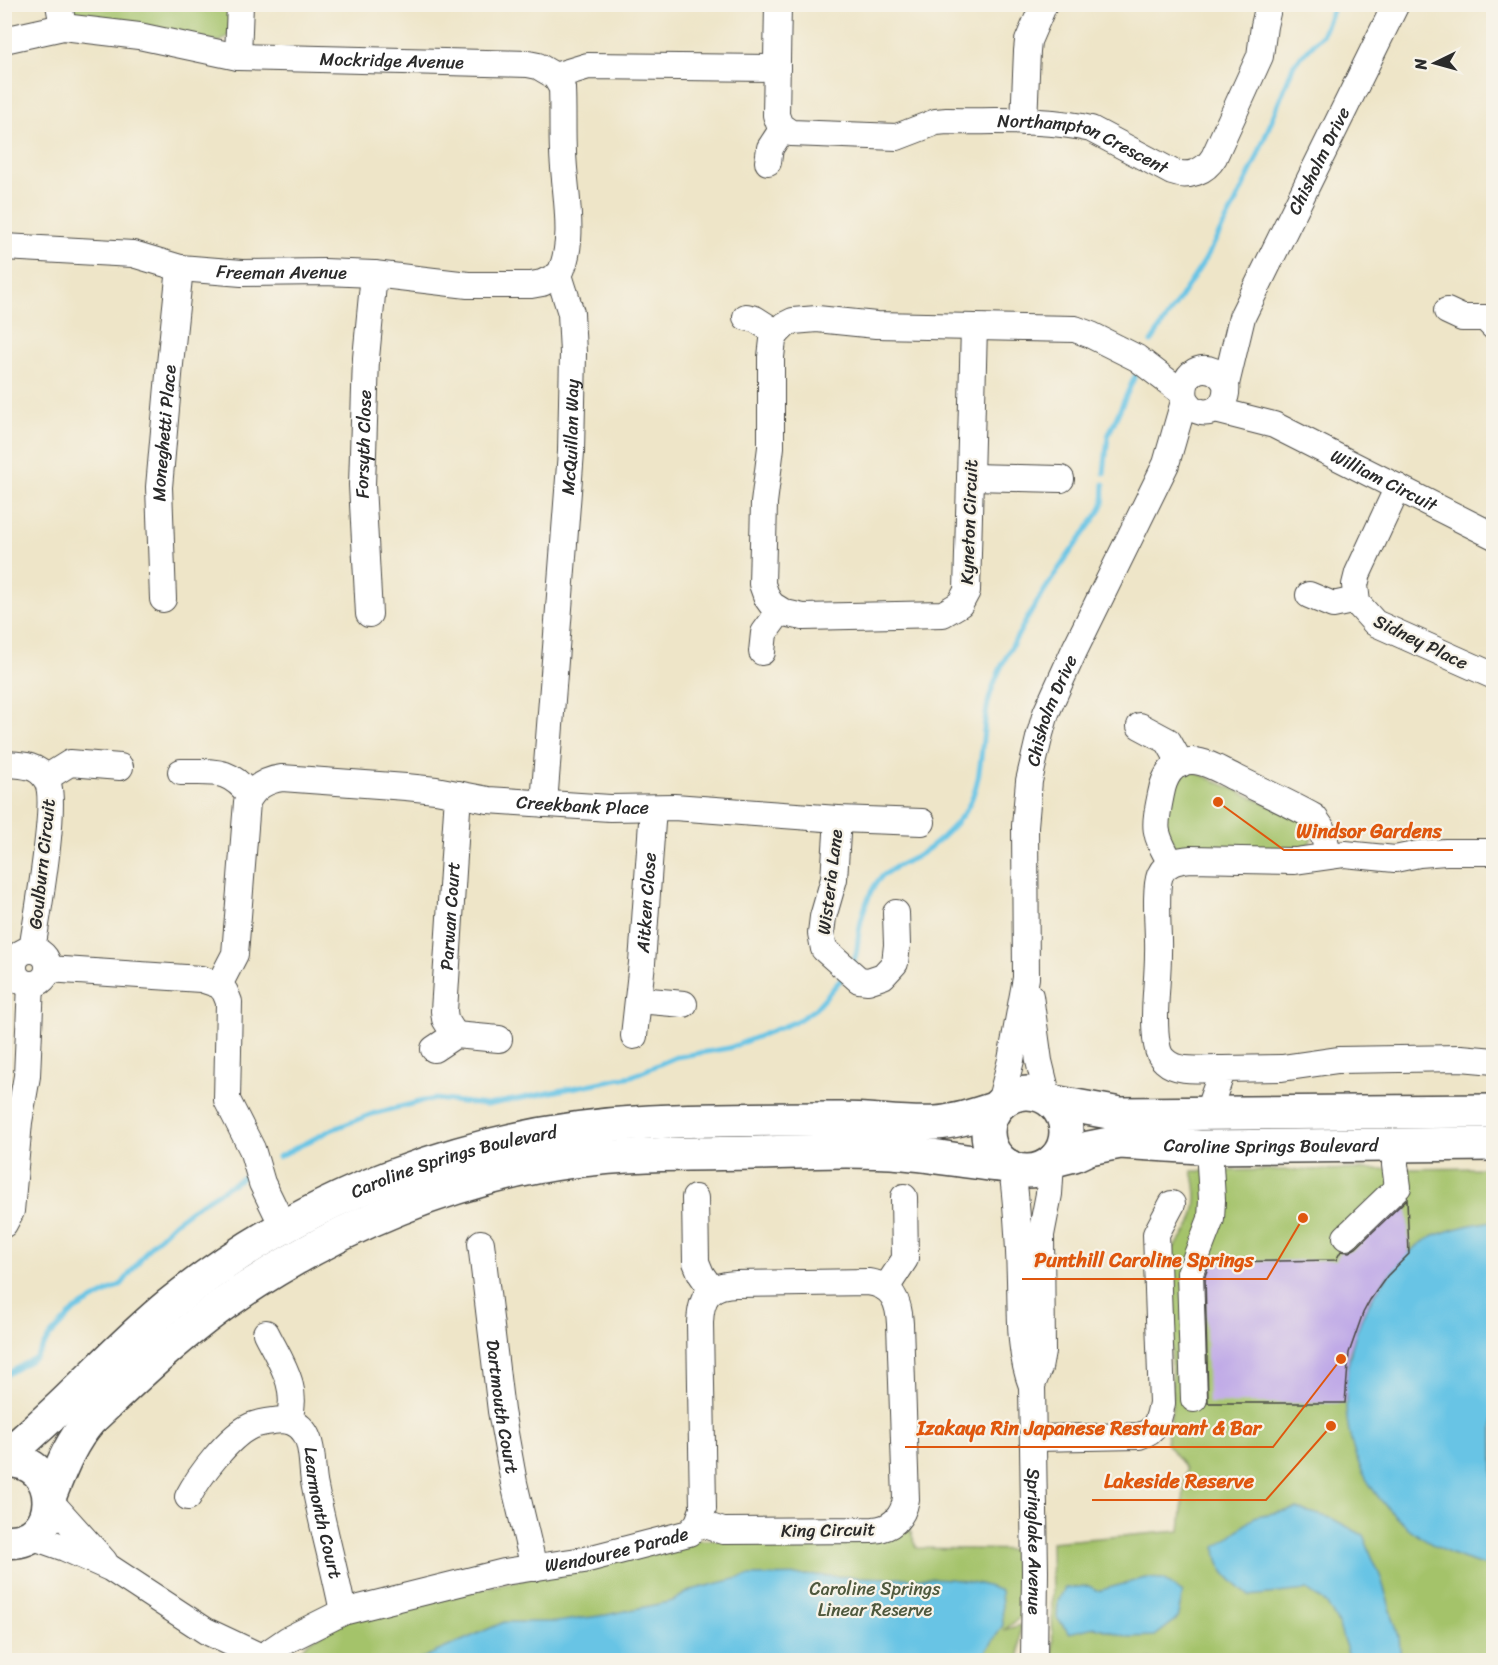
<svg xmlns="http://www.w3.org/2000/svg" width="1498" height="1665" font-family="Sriracha,sans-serif">
<style>
.green{fill:#a4c36b;stroke:#68774b;stroke-width:1.5}
.water{fill:#68c4e5;stroke:#4a7888;stroke-width:1.5}
.lines{fill:none;stroke-linecap:round;stroke-linejoin:round}
.stream{stroke:#68c4e5;stroke-width:5}
.building{fill:#c0aae7}
.minor-casing{stroke:#484743;stroke-width:28}
.major-casing{stroke:#484743;stroke-width:36}
.minor{stroke:#fff;stroke-width:26}
.major{stroke:#fff;stroke-width:33}
.labels{text-anchor:middle;stroke-width:4.5;stroke-linejoin:round;paint-order:stroke}
.street-label{font-size:18px;fill:#2b2b2b;stroke:#f7f3e8}
.park-label{font-size:18px;fill:#4f593e;stroke:#f7f3e8}
.leader{fill:none;stroke:#df570e;stroke-width:2}
.callout-dot{fill:#df570e;stroke:#f7f3e8;stroke-width:2}
.callout-label{font-size:20px;text-anchor:middle;font-weight:bold;fill:#df570e;stroke:#f7f3e8;stroke-width:4.5;stroke-linejoin:round;paint-order:stroke}
</style>
<rect width="100%" height="100%" fill="#f7f3e8"/>
<filter id="ink" filterUnits="userSpaceOnUse"><feTurbulence type="fractalNoise" baseFrequency=".0167" numOctaves="2"/><feDisplacementMap in="SourceGraphic" scale="12" xChannelSelector="R" yChannelSelector="G"/><feConvolveMatrix kernelMatrix="1 2 1 2 8 2 1 2 1" color-interpolation-filters="sRGB"/></filter>
<filter id="wash" filterUnits="userSpaceOnUse"><feTurbulence type="fractalNoise" baseFrequency=".008" numOctaves="4" result="noise"/><feDisplacementMap in="SourceGraphic" scale="24" xChannelSelector="R" yChannelSelector="G"/><feGaussianBlur stdDeviation="1.35" result="paint"/><feColorMatrix in="noise" values="0 0 0 0 0 0 0 0 0 0 0 0 0 0 0 0 0 1.4 0 .05"/><feComposite in="paint" operator="in"/></filter>
<g filter="url(#wash)">
<rect width="100%" height="100%" fill="#eee5c8"/>
<path class="green" d="M66 5H232L228 36 220 42 82 18 73 15Z
M1188 769 1305 821C1311 832 1317 842 1302 848L1176 849 1163 828 1168 791Z
M1493 1168 1494 1621 1491 1660H1053L1051 1542 1180 1531 1186 1469 1166 1443 1172 1409 1170 1251C1195 1228 1201 1204 1192 1171Z
M909 1528 917 1548 1025 1550 1026 1613 1004 1630 1020 1625V1660H291L307 1643 345 1620 696 1540 887 1537Z"/>
<path class="water" d="M1493 1221V1567C1445 1557 1403 1532 1374 1491 1332 1433 1339 1342 1380 1286 1393 1268 1412 1246 1432 1237 1452 1228 1472 1224 1493 1221Z
M1297 1509 1331 1518 1363 1535 1381 1578 1399 1637 1401 1660H1350L1339 1626 1327 1604 1307 1590 1249 1596C1233 1582 1216 1570 1216 1547L1256 1516Z
M814 1575C840 1577 866 1577 892 1578 931 1578 966 1576 1001 1591L1003 1625 981 1660H830L818 1658 736 1656 709 1660H418L504 1622H556L606 1615 673 1601 691 1590 747 1576Z
M1145 1578 1163 1579 1183 1593 1177 1619 1155 1636 1129 1637 1095 1627 1069 1633 1057 1618 1058 1601 1065 1588 1089 1586 1098 1591Z"/>
<g class="lines">
<path class="stream" d="M1151 342 1205 260 1232 210 1255 162 1294 64 1322 35 1335 4
M1104 473 1108 436 1135 376
M853 963C858 954 857 943 859 932 861 917 867 898 875 885 884 870 901 865 916 857 934 846 954 828 966 810 985 780 980 733 989 699 995 677 1006 656 1017 637 1041 592 1070 552 1100 511L1103 504 1104 484
M278 1157 331 1130 372 1114 423 1101 436 1099 487 1105 632 1076 676 1057 729 1048 797 1021 815 1009 844 976
M4 1376 36 1357 50 1336 75 1310 122 1284 151 1245 175 1222 195 1207 245 1176"/>
</g>
<g id="blocks">
<path class="building" d="M1407 1199 1409 1254 1387 1276 1370 1300 1363 1313 1349 1353 1345 1403H1208L1205 1276 1210 1262 1336 1260 1341 1251 1349 1252 1356 1248Z"/>
</g>
</g>
<g filter="url(#ink)">
<use href="#blocks" fill-opacity="0" stroke="#484743" stroke-width="1.5"/>
<g class="lines">
<defs>
<g id="minor">
<path d="M59 4 63 27"/>
<path id="s1" d="M778 4 776 115 780 126 791 133 897 137 936 122 947 121C993 122 1047 118 1091 129L1172 172C1188 178 1205 172 1214 157L1260 56 1264 26 1269 4"/>
<path id="s2" d="M4 40 63 27 139 36 238 57 528 64 538 66 555 76 588 66 777 68"/>
<path d="M238 57 240 4"/>
<path d="M1024 122 1027 51 1028 41 1044 4"/>
<path d="M768 162 770 148 783 128"/>
<path id="s3" d="M4 247 133 254 180 268 242 273 324 272 374 274 468 285H531L542 283 559 275"/>
<path d="M1447 311 1462 318H1485L1494 327"/>
<path d="M746 317 755 319 777 333"/>
<path d="M974 327 967 591 960 604 943 614 803 617 785 613 772 605 767 598 762 584 764 503 771 447V357L773 340 777 333 785 325 793 321 817 319 876 325 1075 329 1091 335 1137 358 1184 394"/>
<path id="s4" d="M1226 384 1242 317 1396 4"/>
<path id="s5" d="M1215 410 1274 425 1494 536"/>
<path d="M971 477 1061 479"/>
<path d="M1398 487 1358 573 1355 585 1357 603 1375 623 1494 676"/>
<path d="M1309 595 1333 605 1356 600"/>
<path id="s6" d="M163 599 159 487 170 364 180 268"/>
<path id="s7" d="M369 614 362 485 366 358 374 274"/>
<path d="M762 652 764 633 780 611"/>
<path d="M1140 726 1168 741 1181 764"/>
<path d="M4 764C20 765 37 764 46 779 59 798 36 922 32 950"/>
<path d="M181 772C214 773 227 767 250 795"/>
<path d="M46 778 70 763 120 767"/>
<path id="s8" d="M544 804 571 452 573 353 571 313 559 275C577 242 564 190 563 152 562 131 563 109 562 88L555 76"/>
<path d="M838 819 834 879 823 917 821 933 824 949 859 980 868 981 883 976 895 963 897 945 896 913"/>
<path d="M1171 863C1153 832 1154 828 1161 794 1164 777 1173 760 1193 761 1207 761 1223 772 1236 778 1262 791 1289 803 1314 817L1321 827 1329 855"/>
<circle cx="31" cy="967" r="17"/>
<path d="M48 969 201 979 219 985 225 992 229 1002 227 1100 252 1149 262 1183 284 1228"/>
<path id="s9" d="M219 985 235 954 247 802C254 787 266 780 282 778L406 787 436 790 488 800 610 808 674 807 838 819 922 822"/>
<path d="M1030 996 1039 1061 1048 1098"/>
<path d="M638 1000 684 1004"/>
<path id="s10" d="M455 1035 445 1019 444 1011 458 794"/>
<path id="s11" d="M634 1036 642 963 653 808"/>
<path d="M434 1049 455 1035 499 1039"/>
<path d="M1223 1069C1205 1068 1179 1074 1165 1061 1160 1057 1158 1052 1157 1045 1152 1015 1158 984 1158 953 1159 934 1154 891 1160 875 1166 862 1179 860 1191 859L1295 861 1345 854 1395 859 1419 854 1446 852H1494"/>
<path id="s12" d="M1000 1103 1011 1060 1026 978 1025 826 1029 781 1040 734 1046 713 1075 649 1166 464 1185 398C1179 369 1212 357 1226 384 1230 412 1198 424 1185 398"/>
<path d="M1207 1114 1223 1069 1282 1068 1338 1060 1461 1058 1494 1061"/>
<path id="s13" d="M1012 1168C1017 1205 1019 1242 1020 1280 1021 1315 1019 1353 1032 1386L1035 1571 1034 1660"/>
<path d="M695 1198 696 1262 701 1274 712 1290"/>
<path d="M4 1224 11 1211 19 1122 27 1076 31 984"/>
<path d="M1346 1237 1398 1187 1395 1165V1145"/>
<path id="s14" d="M481 1243 501 1411 514 1483 534 1568"/>
<path d="M886 1288 905 1259 904 1197"/>
<path d="M266 1333C281 1363 299 1386 289 1420"/>
<path d="M1032 1385 1039 1368 1042 1352 1041 1235 1049 1194 1051 1163"/>
<path d="M1194 1399 1190 1273 1211 1219 1212 1200 1209 1147"/>
<path d="M1034 1438 1139 1436C1157 1431 1159 1419 1162 1403L1156 1234 1172 1204"/>
<path id="s15" d="M188 1497C199 1476 229 1436 251 1426 258 1423 265 1422 273 1421 286 1419 297 1421 305 1433 314 1447 311 1470 315 1487 323 1529 335 1570 343 1612"/>
<path d="M50 1501 104 1561"/>
<path d="M31 1536 65 1548 110 1568 206 1631 257 1655"/>
<path id="s16" d="M265 1655 287 1640 343 1612 504 1572 584 1560 689 1533 698 1523 703 1509 700 1323C701 1296 709 1285 736 1284L868 1282C893 1285 899 1302 900 1324L906 1499C903 1518 891 1529 873 1530L723 1531 698 1523"/>
</g>
<g id="major">
<circle cx="1027" cy="1132" r="39"/>
<path d="M1053 1102 1120 1114 1494 1111"/>
<path id="s17" d="M1054 1160 1074 1155 1089 1148 1120 1142 1200 1147 1494 1144"/>
<path id="s18" d="M4 1459C27 1437 51 1417 73 1395 105 1364 135 1333 169 1305 304 1195 476 1130 650 1122 714 1119 778 1119 842 1119 873 1119 905 1125 936 1123 956 1122 975 1115 994 1109"/>
<path d="M4 1461C65 1456 63 1548 4 1541"/>
<path d="M50 1495C61 1468 70 1443 90 1420 137 1376 184 1330 238 1294 338 1227 454 1177 574 1161 634 1153 694 1154 754 1153 804 1152 854 1149 904 1153 939 1156 973 1163 1008 1166"/>
</g>
</defs>
<use href="#minor" class="minor-casing"/>
<use href="#major" class="major-casing"/>
<use href="#minor" class="minor"/>
<use href="#major" class="major"/>
</g>
</g>
<g class="labels">
<g class="street-label">
<text dy="6" stroke="none"><textPath href="#s2" startOffset="392">Mockridge Avenue</textPath></text>
<text dy="6" stroke="none"><textPath href="#s1" startOffset="435">Northampton Crescent</textPath></text>
<text dy="6" stroke="none"><textPath href="#s4" startOffset="243">Chisholm Drive</textPath></text>
<text dy="6" stroke="none"><textPath href="#s3" startOffset="280">Freeman Avenue</textPath></text>
<text dy="6" stroke="none"><textPath href="#s6" startOffset="166">Moneghetti Place</textPath></text>
<text dy="6" stroke="none"><textPath href="#s8" startOffset="368">McQuillan Way</textPath></text>
<text dy="6" stroke="none"><textPath href="#s7" startOffset="170">Forsyth Close</textPath></text>
<text dy="6" stroke="none"><textPath href="#s5" startOffset="184">William Circuit</textPath></text>
<text transform="translate(969 522) rotate(-88)" y="6">Kyneton Circuit</text>
<text transform="translate(1421 642) rotate(26)" y="6">Sidney Place</text>
<text dy="6" stroke="none"><textPath href="#s12" startOffset="399">Chisholm Drive</textPath></text>
<text dy="6" stroke="none"><textPath href="#s9" startOffset="534">Creekbank Place</textPath></text>
<text transform="translate(42 864) rotate(-84)" y="6">Goulburn Circuit</text>
<text transform="translate(830 882) rotate(-83)" y="6">Wisteria Lane</text>
<text dy="6" stroke="none"><textPath href="#s11" startOffset="134">Aitken Close</textPath></text>
<text dy="6" stroke="none"><textPath href="#s10" startOffset="122">Parwan Court</textPath></text>
<text dy="6" stroke="none"><textPath href="#s17" startOffset="220">Caroline Springs Boulevard</textPath></text>
<text dy="6" stroke="none"><textPath href="#s18" startOffset="548">Caroline Springs Boulevard</textPath></text>
<text dy="6" stroke="none"><textPath href="#s14" startOffset="165">Dartmouth Court</textPath></text>
<text dy="6" stroke="none"><textPath href="#s15" startOffset="237">Learmonth Court</textPath></text>
<text transform="translate(828 1530) rotate(-1)" y="6">King Circuit</text>
<text dy="6" stroke="none"><textPath href="#s13" startOffset="375">Springlake Avenue</textPath></text>
<text dy="6" stroke="none"><textPath href="#s16" startOffset="370">Wendouree Parade</textPath></text>
</g>
<g class="park-label">
<text x="875" y="1595">Caroline Springs<tspan x="875" dy="21">Linear Reserve</tspan></text>
</g>
</g>
<path class="leader" d="M1218 802L1284 850H1453M1303 1218L1267 1279H1022M1341 1359L1273 1447H905M1331 1426L1266 1500H1092"/>
<g class="callout-dot">
<circle cx="1218" cy="802" r="6"/>
<circle cx="1303" cy="1218" r="6"/>
<circle cx="1341" cy="1359" r="6"/>
<circle cx="1331" cy="1426" r="6"/>
</g>
<g class="callout-label">
<text x="1369" y="838">Windsor Gardens</text>
<text x="1144" y="1267">Punthill Caroline Springs</text>
<text x="1089" y="1435">Izakaya Rin Japanese Restaurant &amp; Bar</text>
<text x="1179" y="1488">Lakeside Reserve</text>
</g>
<rect width="1498" height="1665" fill="none" stroke="#f7f3e8" stroke-width="24"/>
<g transform="translate(1435 63) rotate(265)" stroke="#f7f3e8" stroke-width="4.5" paint-order="stroke">
<path d="M0-4.5L10 22L0 15L-10 22Z" fill="#2b2b2b"/>
<text y="-9" font-size="16" font-weight="bold" text-anchor="middle" fill="#2b2b2b">N</text>
</g>
</svg>
